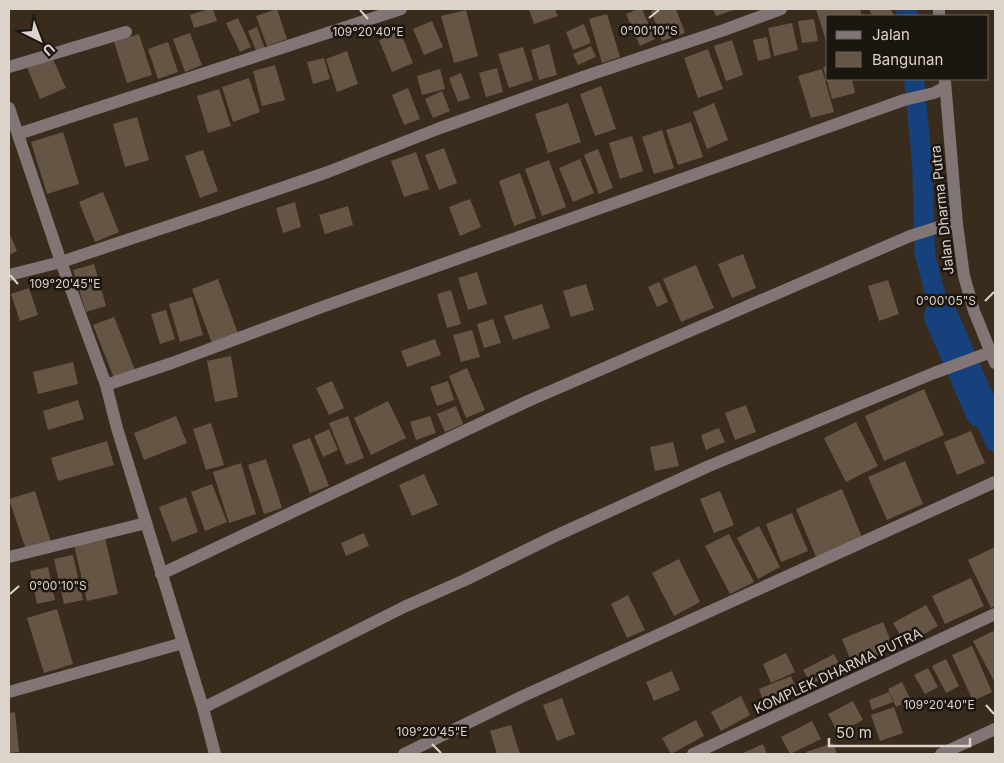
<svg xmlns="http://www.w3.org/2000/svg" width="1004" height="763" font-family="Inter,sans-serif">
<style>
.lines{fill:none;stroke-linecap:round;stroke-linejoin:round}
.canal{stroke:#17417c;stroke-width:20}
.river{stroke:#17417c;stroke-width:34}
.building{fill:#655545}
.minor{stroke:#817575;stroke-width:12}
.ticks{fill:none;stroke:#dcd3ca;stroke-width:2}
.labels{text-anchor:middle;stroke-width:5;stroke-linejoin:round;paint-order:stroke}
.street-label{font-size:14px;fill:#dcd3ca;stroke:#1c1610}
.ticks-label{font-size:12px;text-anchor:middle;fill:#dcd3ca;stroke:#1c1610;stroke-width:5;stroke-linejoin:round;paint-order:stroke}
</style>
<rect width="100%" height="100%" fill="#3a2c1d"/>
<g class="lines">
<path class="canal" d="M906 9 908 16
M914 79 922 162 925 252 924 251 941 316
M982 411 995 442"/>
<path class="river" d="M941 316 982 411"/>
</g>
<path class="building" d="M209 9H213L217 21 194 28 190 15Z
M277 9 287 39 267 46 256 16Z
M529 9H555L558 16 534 24Z
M638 9H642L655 39 640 46 626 14Z
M656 9H676L685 33 662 41 651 11Z
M713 9H737L716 16Z
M816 9H860L862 16H828L827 44Z
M869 9H891L894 16H872Z
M466 10 478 56 454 63 441 16Z
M607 14 620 57 602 63 589 19Z
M238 18 251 47 240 52 226 23Z
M814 19 818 41 802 43 798 21Z
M432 21 443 47 424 55 413 29Z
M792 23 798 50 774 56 768 28Z
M584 24 591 43 573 50 566 32Z
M257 27 265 49 257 53 248 31Z
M400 31 413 63 392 72 379 40Z
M190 33 202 65 185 72 173 39Z
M139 34 152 75 127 83 114 42Z
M767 37 771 58 758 61 753 40Z
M732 40 743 75 726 81 714 46Z
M168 42 178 72 158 79 148 49Z
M549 44 557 75 539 80 531 50Z
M591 46 596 57 578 65 573 54Z
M523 47 533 80 509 88 498 54Z
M708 49 723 89 698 98 684 58Z
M347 51 358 84 337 92 326 59Z
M52 57 66 88 40 99 27 67Z
M324 58 330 79 313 84 307 62Z
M275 65 285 100 262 106 253 71Z
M828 66V79H852L855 93 832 99 823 67Z
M497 68 503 92 486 97 479 73Z
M440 69 445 89 422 95 417 76Z
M822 69 834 112 811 118 798 76Z
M461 73 470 98 458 102 449 78Z
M249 78 260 112 233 122 222 87Z
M601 86 616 129 595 136 580 94Z
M408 88 420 119 404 125 392 95Z
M219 89 231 126 208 133 197 96Z
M442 91 450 111 433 118 425 99Z
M568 103 581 142 548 153 535 114Z
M714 103 728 140 707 149 693 112Z
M137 117 149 160 125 167 113 124Z
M691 122 703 157 678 165 666 130Z
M662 130 674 168 654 174 642 137Z
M63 132 79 184 47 194 31 142Z
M632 136 643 171 620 179 609 143Z
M444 148 457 183 439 190 425 155Z
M598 149 613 188 599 194 584 155Z
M203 150 218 191 200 198 185 156Z
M416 152 429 189 404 197 391 161Z
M580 159 594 193 573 202 559 168Z
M549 160 566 207 542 216 525 169Z
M520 173 536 218 514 226 499 181Z
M103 192 119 232 95 242 79 202Z
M470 199 481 227 460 236 449 207Z
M295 202 301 227 283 233 276 208Z
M348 206 353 225 325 234 319 215Z
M9 232 17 251 9 255Z
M743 254 756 288 732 298 718 264Z
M94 264 106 306 86 312 73 270Z
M696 265 714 308 681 322 663 279Z
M477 272 487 304 468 310 458 278Z
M218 279 239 336 213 346 192 289Z
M888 280 899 314 879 321 868 286Z
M659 282 668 302 657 307 648 287Z
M586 284 594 310 571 317 563 291Z
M29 288 38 315 20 321 11 294Z
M451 290 461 324 447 328 437 294Z
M192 297 203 335 180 342 169 304Z
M542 304 550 328 513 340 504 316Z
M166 310 175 339 160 344 151 314Z
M114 317 135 370 114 378 93 325Z
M493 319 501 343 484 348 477 324Z
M472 330 480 357 461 362 453 335Z
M435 339 441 355 407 367 401 351Z
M231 356 238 397 215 402 207 361Z
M73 362 78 384 38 394 33 372Z
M467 368 485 410 466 418 449 376Z
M332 381 344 408 329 415 316 388Z
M448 381 454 400 437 406 430 387Z
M924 389 944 435 884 461 865 416Z
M78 400 84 419 48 430 43 411Z
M388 401 406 438 371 455 354 418Z
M746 405 756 432 735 440 725 413Z
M456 406 463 424 445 432 437 414Z
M176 416 187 443 144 460 134 433Z
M348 416 364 458 346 465 329 423Z
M430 416 436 433 416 440 410 422Z
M856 422 878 466 846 482 824 438Z
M211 423 224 465 206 470 193 429Z
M719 428 725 442 706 450 701 435Z
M329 429 338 450 323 457 314 436Z
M971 431 985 463 957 475 944 442Z
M310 438 329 486 310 493 292 445Z
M107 441 114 465 58 481 51 458Z
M673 442 679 466 655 471 650 447Z
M266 459 282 508 264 514 248 465Z
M905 461 923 504 887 520 868 477Z
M241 463 256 514 229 523 213 472Z
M424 474 438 505 412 516 399 485Z
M212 484 227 522 205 531 191 492Z
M842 489 862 537 816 557 796 509Z
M35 491 51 542 26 550 9 499Z
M720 491 734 525 714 533 700 499Z
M186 497 198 532 172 542 159 507Z
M792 513 808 551 781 562 766 524Z
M759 526 780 567 758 579 737 538Z
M364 533 369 546 346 556 341 543Z
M729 534 754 582 730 594 705 546Z
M105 538 118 594 87 601 74 545Z
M995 547V606L991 608 968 560Z
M73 555 83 600 64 604 54 559Z
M679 559 700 602 674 616 652 573Z
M48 567 55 600 37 604 30 571Z
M971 578 984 606 945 624 932 596Z
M628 595 645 630 627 638 611 604Z
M926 605 938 626 906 645 893 623Z
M57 609 73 664 44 673 27 618Z
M883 622 894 649 853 666 842 639Z
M993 631 995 636V683L973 641Z
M972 646 992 692 973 701 952 655Z
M786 653 795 672 771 683 763 664Z
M834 654 842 669 811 684 803 670Z
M946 659 959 686 946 693 932 666Z
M928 668 938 687 925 694 914 675Z
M672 671 680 690 654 701 646 682Z
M791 676 798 692 765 706 759 689Z
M902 682 911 700 896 707 888 689Z
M889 692 893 702 872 710 869 700Z
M741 696 750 715 721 731 711 712Z
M562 698 575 734 557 741 543 705Z
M853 701 863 720 838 733 828 714Z
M894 707 903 733 880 741 871 715Z
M15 712 19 752 9 753V713Z
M696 720 704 736 671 754 662 738Z
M812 721 821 739 790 754 781 737Z
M511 725 520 754H497L490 731Z
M833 743 837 754H807L806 752Z
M763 744 767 754H741Z"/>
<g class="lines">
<path class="minor" d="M939 9V16
M9 67 126 32
M945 81 957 224 964 276 974 311 995 363
M9 108 61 262 106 385 117 428 183 643 9 692
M18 134 401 9
M9 275 61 262 220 209 328 172 440 128 583 77 724 30 781 9
M106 385 172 363 322 307 904 100 934 93 945 87
M9 557 146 523
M161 574 528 401 910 236 948 224H957
M183 643 203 708 215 754
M203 708 404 607 465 580 553 537 709 466 934 373 991 352
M404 754 521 697 995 482
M693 754 995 614
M941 754 995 729"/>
</g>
<path class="ticks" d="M360 10 368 19M649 18 659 10M10 275 18 284M985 301 994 292M10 594 19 586M986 705 994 714M432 744 441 753"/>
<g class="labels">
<g class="street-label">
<text transform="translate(942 210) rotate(-96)" y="5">Jalan Dharma Putra</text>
<text transform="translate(838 671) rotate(-25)" y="5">KOMPLEK DHARMA PUTRA</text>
</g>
</g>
<g class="ticks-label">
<text x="649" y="35">0°00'10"S</text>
<text x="368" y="36">109°20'40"E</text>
<text x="65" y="288">109°20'45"E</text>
<text x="946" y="305">0°00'05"S</text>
<text x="58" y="590">0°00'10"S</text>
<text x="939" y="709">109°20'40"E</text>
<text x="432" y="736">109°20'45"E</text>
</g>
<rect width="1004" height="763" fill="none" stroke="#dcd3ca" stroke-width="20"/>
<rect x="826" y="15" width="162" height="65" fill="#1c1610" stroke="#69625a"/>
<rect x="836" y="31" width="25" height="8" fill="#817575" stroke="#69625a"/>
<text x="872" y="40" font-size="15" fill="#dcd3ca">Jalan</text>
<rect x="836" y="52" width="25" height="15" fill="#655545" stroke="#69625a"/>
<text x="872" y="65" font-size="15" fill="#dcd3ca">Bangunan</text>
<g transform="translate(40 40) rotate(138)" stroke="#1c1610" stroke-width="4" paint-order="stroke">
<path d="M0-4L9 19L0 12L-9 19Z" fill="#dcd3ca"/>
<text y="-8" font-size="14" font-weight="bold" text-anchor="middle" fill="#dcd3ca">U</text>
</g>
<path d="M829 738v8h141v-8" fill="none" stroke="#dcd3ca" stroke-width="2.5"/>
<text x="836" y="738" font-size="15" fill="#dcd3ca" stroke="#1c1610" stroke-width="4" paint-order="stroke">50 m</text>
</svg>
